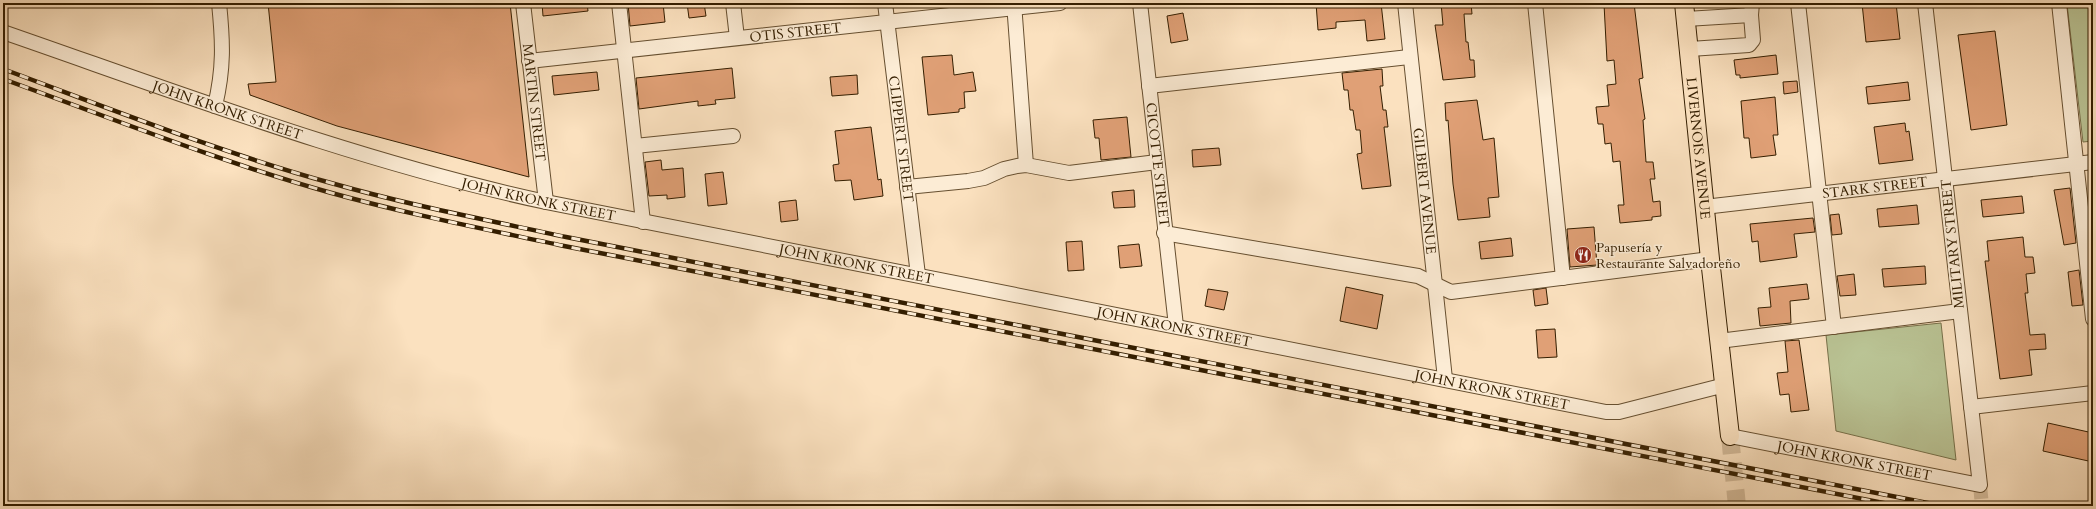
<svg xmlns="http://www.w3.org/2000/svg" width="2096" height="509" font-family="Cardo,serif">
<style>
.green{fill:#bac495;stroke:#77714a}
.building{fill:#e0a076;stroke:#341e00}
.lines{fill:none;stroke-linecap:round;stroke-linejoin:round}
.minor-tunnel{stroke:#d3ba99;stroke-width:14;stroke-dasharray:14 7;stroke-linecap:butt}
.major-tunnel{stroke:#d3ba99;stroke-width:18;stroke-dasharray:18 9;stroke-linecap:butt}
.minor-casing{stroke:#664f30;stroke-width:16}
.major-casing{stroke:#341e00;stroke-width:20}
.minor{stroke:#fcecd5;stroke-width:14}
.major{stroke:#fbe1bf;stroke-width:18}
.rail-casing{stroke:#341e00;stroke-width:4.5}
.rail{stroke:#fcecd5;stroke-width:3;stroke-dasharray:9;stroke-linecap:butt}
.labels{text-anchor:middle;stroke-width:3;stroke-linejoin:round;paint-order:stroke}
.street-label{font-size:14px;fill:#341e00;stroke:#fcecd5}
.poi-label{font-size:14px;fill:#341e00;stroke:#fcecd5;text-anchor:start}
</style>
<rect width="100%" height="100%" fill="#fbe1bf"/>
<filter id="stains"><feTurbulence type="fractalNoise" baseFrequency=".005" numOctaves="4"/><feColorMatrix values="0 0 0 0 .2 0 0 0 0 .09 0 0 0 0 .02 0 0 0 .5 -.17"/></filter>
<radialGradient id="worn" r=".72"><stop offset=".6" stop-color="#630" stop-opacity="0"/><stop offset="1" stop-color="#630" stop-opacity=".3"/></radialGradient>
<path class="green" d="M2093 3V141L2083 142 2067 4Z
M1941 323 1956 460 1836 431 1826 335Z"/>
<path class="building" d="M268 3H510L529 177 337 126 250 95 248 84 276 82Z
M542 3H587L588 11 543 16Z
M628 3H663L665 22 630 26Z
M687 3H704L706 16 689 18Z
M1316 3H1381L1385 39 1367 41 1365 20 1336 22V28L1318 30Z
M1441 3H1471L1472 14H1464L1466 42H1468L1470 60H1474L1475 77 1443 80 1435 25H1443Z
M1634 3 1643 78 1639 79 1645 119 1643 120 1646 162H1653L1655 179H1650L1653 202 1660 201 1661 216 1652 217V220L1620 223 1618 205H1624L1620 161 1613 162 1611 143 1605 144 1603 124H1598L1596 107 1609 106 1607 85 1616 84 1614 60 1607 61 1604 4Z
M1862 3H1896L1900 39 1866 42Z
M1183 13 1188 40 1171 43 1167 16Z
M1995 31 2007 125 1971 130 1958 35Z
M952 55 954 75 973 72 976 91 964 92 965 108 959 109V112L928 115 922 57Z
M1776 55 1778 74 1740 78V75H1736L1734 60Z
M732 68 735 98 715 100 716 104 698 106V101L639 109 636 78Z
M1382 69 1383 86H1380L1383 110H1386L1388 127H1384L1391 186 1362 189 1357 154 1362 153 1360 130H1356L1353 110H1350L1348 90H1344L1342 73Z
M597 72 599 90 554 95 552 76Z
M857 75 858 94 832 96 830 77Z
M1797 81 1798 92 1784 94 1783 82Z
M1908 82 1910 100 1868 104 1866 87Z
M1775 97 1778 135H1773L1776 155 1751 158 1749 138H1744L1741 101Z
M1477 100 1483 140 1494 138 1499 197 1488 198 1490 217 1458 220 1453 184 1448 120 1446 121 1445 103Z
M1127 117 1131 157 1101 160 1099 138H1095L1093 120Z
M1905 123 1906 132 1909 131 1913 160 1879 164 1874 127Z
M871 127 878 180 881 179 883 196 854 200 851 180 835 181 833 165 839 164 835 131Z
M1219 148 1221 165 1193 167 1192 150Z
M661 160 662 170 683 168 685 197 667 199V195L649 196 645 162Z
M723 172 727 204 708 206 705 174Z
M2070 188 2076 243 2064 245 2054 190Z
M1134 190 1135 207 1114 208 1112 192Z
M2022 196 2024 213 1983 217 1981 200Z
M796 200 798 220 781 222 779 202Z
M1917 205 1919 224 1879 227 1877 209Z
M1839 214 1842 234 1832 235 1830 215Z
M1813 218 1815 232 1794 234 1797 257 1760 262 1758 241 1752 242 1750 224Z
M1594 227 1597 265 1570 267 1567 229Z
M2023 237 2025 257H2033L2035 273 2026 274 2028 293H2025L2030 335 2045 334 2046 349 2029 350 2032 375 2000 379 1985 261H1989L1987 241Z
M1511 238 1513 256 1481 259 1479 242Z
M1082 241 1084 270 1068 271 1066 242Z
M1139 244 1142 266 1120 268 1118 246Z
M1925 266 1926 284 1884 287 1882 269Z
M2079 270 2083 305 2072 306 2068 272Z
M1854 274 1856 295 1840 296 1837 276Z
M1807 284 1809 299 1790 301 1791 323 1760 326 1758 308 1771 307 1769 288Z
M1346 287 1383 295 1377 329 1340 321Z
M1546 288 1548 304 1535 306 1533 290Z
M1208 289 1228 292 1224 310 1205 306Z
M1555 329 1557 357 1538 358 1536 330Z
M1799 340 1809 410 1791 412 1789 394 1780 395 1777 373 1788 372 1785 341Z
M2048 423 2093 433V462L2043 451Z"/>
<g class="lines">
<path class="minor-tunnel" d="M1980 485 1982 506"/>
<path class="major-tunnel" d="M1730 436 1737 506"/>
<defs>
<g id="minor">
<path id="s1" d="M523 3 546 202"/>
<path d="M619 3 643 222"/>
<path d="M733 3 737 38"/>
<path id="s2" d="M885 3 918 275"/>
<path d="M1014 3 1026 165"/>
<path id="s3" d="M1140 3 1176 326"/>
<path id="s4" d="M1405 3 1445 379"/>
<path d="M1535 3 1563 278"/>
<path d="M1798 3 1834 327"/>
<path d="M2059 3 2093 319"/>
<path d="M1686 19 1751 15 1752 3"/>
<path id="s5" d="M3 32C182 94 360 162 546 202L1606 412H1619L1725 385"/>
<path d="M1690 49 1749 45 1753 40 1751 15"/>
<path id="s6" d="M529 61 1060 3"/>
<path d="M1149 86 1409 57"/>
<path d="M215 106C224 68 223 42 219 3"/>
<path d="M635 146 733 136"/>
<path d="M907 187 968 181 984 178 1004 169 1017 166 1026 165 1069 173 1157 162"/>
<path id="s7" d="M1704 207 2093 162"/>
<path d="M1164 233 1418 276 1451 292 1710 259"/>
<path d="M1719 341 1960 311"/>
<path d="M1971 407 2093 393"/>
<path id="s8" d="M1730 436 1980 485 1925 3"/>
</g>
<g id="major">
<path id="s9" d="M1684 3 1710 259 1730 436"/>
</g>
</defs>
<use href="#minor" class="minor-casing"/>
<use href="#major" class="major-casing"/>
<use href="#minor" class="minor"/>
<use href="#major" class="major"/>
<defs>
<path id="rail" d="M3 69C111 109 219 152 331 183 408 205 487 220 566 237L1943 506
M3 79C111 118 218 161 328 192 406 214 485 229 564 246L1899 506"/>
</defs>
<use href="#rail" class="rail-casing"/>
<use href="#rail" class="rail"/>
</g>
<defs>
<symbol id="restaurant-disc" viewBox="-11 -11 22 22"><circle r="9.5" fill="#8f2418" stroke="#fcecd5"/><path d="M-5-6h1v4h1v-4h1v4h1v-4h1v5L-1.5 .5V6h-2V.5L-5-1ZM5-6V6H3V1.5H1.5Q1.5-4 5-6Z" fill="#fff"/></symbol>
</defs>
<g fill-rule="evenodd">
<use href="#restaurant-disc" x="1573" y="245" width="20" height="20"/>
</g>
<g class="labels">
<g class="street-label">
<text dy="5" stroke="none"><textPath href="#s6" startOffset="268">OTIS STREET</textPath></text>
<text dy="5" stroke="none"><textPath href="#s1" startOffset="100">MARTIN STREET</textPath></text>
<text dy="5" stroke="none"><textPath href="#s5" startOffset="238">JOHN KRONK STREET</textPath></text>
<text dy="5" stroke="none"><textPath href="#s2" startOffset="137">CLIPPERT STREET</textPath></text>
<text dy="5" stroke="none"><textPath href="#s9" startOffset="146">LIVERNOIS AVENUE</textPath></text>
<text dy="5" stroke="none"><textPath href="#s3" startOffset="163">CICOTTE STREET</textPath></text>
<text dy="5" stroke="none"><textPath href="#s7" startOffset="172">STARK STREET</textPath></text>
<text dy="5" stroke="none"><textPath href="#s4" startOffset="189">GILBERT AVENUE</textPath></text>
<text dy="5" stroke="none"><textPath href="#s5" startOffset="562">JOHN KRONK STREET</textPath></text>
<text transform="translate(1952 244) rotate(-96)" y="5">MILITARY STREET</text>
<text dy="5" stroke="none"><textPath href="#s5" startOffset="886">JOHN KRONK STREET</textPath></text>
<text dy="5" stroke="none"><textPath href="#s5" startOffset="1210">JOHN KRONK STREET</textPath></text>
<text dy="5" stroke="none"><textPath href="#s5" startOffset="1534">JOHN KRONK STREET</textPath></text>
<text dy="5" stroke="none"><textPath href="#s8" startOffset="127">JOHN KRONK STREET</textPath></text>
</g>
<g class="poi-label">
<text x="1596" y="252">Papusería y<tspan x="1596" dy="16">Restaurante Salvadoreño</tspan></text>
</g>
</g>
<rect width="2096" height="509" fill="none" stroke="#fbe1bf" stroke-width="16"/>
<rect x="4" y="4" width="2088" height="501" fill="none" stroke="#341e00" stroke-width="2"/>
<rect x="8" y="8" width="2080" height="493" fill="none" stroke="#341e00"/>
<rect width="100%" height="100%" filter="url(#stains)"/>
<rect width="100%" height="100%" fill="url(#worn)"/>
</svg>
